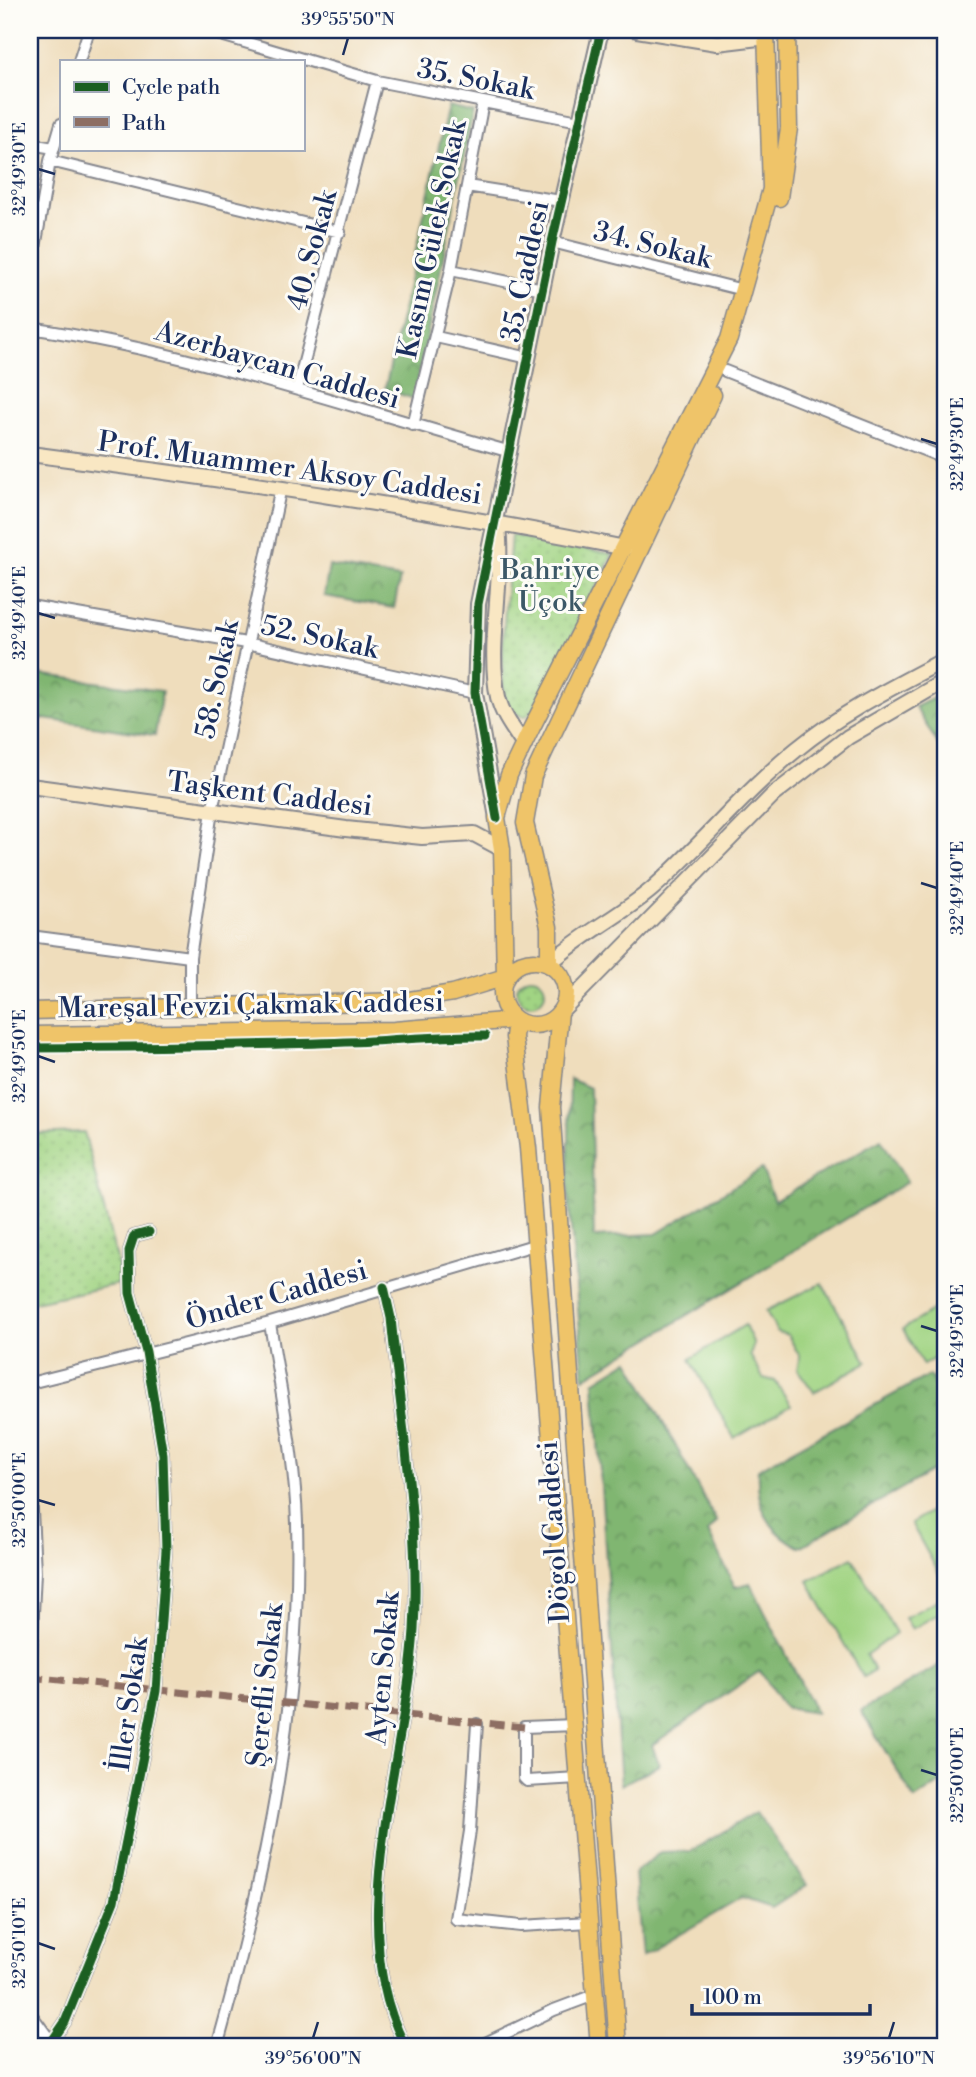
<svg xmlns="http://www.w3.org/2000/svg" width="976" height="2077" font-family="'Libre Bodoni',serif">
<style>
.grass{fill:url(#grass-dots);stroke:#5e8270;stroke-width:2}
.forest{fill:url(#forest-crowns);stroke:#4e7268;stroke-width:2}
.garden{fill:#a1d483;stroke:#5e8270;stroke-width:2}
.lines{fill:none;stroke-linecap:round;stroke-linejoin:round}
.street-casing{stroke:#85868d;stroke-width:14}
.secondary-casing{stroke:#85868d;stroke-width:18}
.primary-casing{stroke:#85868d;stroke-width:19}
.street{stroke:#fff;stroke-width:10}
.secondary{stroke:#f9e7c3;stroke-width:14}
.primary{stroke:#efc469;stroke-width:16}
.quiet{stroke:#8d6e63;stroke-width:7;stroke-dasharray:14 7;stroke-linecap:butt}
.cycleway-casing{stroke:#fdfcf7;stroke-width:13}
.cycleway{stroke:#1b5e20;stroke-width:9}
.ticks{fill:none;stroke:#1b2f5e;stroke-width:2.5}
.labels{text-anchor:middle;stroke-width:6;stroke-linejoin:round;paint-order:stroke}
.street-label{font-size:28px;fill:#1b2f5e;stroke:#fdfcf7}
.park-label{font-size:28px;fill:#3c5867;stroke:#fdfcf7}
.neatline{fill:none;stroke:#1b2f5e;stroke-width:2.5}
.ticks-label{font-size:18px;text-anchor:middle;fill:#1b2f5e}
</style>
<defs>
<pattern id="grass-dots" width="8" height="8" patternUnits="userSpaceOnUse" patternTransform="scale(1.75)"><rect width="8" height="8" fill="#a1d483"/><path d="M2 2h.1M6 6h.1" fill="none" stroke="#8ab674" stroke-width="1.8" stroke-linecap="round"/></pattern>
<pattern id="forest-crowns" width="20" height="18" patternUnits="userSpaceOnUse" patternTransform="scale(1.75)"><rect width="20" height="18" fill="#80b671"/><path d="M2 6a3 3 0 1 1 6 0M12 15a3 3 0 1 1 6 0" fill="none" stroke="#689460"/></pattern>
</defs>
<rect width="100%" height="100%" fill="#fdfcf7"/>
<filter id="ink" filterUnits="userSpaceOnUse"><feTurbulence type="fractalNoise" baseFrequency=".0143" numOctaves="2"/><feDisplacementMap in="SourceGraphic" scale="14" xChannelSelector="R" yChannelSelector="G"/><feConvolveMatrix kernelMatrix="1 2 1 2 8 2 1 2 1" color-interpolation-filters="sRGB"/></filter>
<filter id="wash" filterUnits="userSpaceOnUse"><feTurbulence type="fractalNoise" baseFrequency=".00686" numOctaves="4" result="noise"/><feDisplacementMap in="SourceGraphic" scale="28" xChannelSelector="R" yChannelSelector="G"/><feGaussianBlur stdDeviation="1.57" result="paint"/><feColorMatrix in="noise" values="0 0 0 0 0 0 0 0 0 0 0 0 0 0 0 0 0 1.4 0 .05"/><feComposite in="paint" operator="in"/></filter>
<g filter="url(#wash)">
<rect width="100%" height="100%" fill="#efddbc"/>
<path class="grass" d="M511 535 613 554 536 710 524 717C517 714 510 712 507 705 496 681 509 567 511 535Z
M517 991a14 14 0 1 1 28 0a14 14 0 1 1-28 0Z
M84 1132 123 1283 30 1303V1134Z"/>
<path class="forest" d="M448 106 473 112 414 399 385 389Z
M329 566 400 578 394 608 324 596Z
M30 673 162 691 155 735 30 717Z
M946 692V757L915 707Z
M570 1079 590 1088 594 1237 656 1234 762 1169 774 1201 881 1139 907 1182 584 1378 568 1193Z
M629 1360 717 1522 708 1532 735 1587 750 1583 816 1713 785 1708 760 1671 652 1745 659 1765 621 1785 594 1382Z
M929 1375 946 1407V1463L800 1547C767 1531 756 1505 758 1469Z
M946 1661V1779L915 1800 861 1711Z
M756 1812 807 1885 772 1908 742 1898 642 1956 635 1872 661 1852 691 1851Z"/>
<path class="garden" d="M822 1283 867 1362 814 1392 797 1369 800 1357 788 1335 777 1332 766 1311Z
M946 1302V1351L923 1365 903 1329Z
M745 1325 754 1344 750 1355 763 1378 775 1381 791 1405 734 1438 690 1359Z
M946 1372V1407L931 1379Z
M941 1505 946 1514V1586L911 1523Z
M852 1557 896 1633 866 1655 874 1671 863 1677 808 1581Z
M937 1600 943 1611 912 1629 905 1618Z"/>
</g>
<g filter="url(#ink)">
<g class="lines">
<defs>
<path id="street" d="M204 30 377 81 579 121
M79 61 89 30
M30 144 54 148
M50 161 340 232
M467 186 561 201
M552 242 743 290
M451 270 543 289
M30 277 50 161 61 124
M30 328C194 352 351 408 511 452
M436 337 529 358
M725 371 934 454 946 463
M297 389 377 81
M413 425 451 270 483 102
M30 606 246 643 475 693
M30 936 190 957
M190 1006V957L212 811 281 487
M384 1287 391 1318C401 1420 420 1527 414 1630 406 1759 341 1929 406 2047
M30 1383 270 1323 534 1245
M30 1469 35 1572 30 1676
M477 1724 470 1831 456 1919 521 1926 589 1922
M575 1725 524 1727V1778L527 1781 578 1778
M30 2013 55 2047
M48 2047 65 2022 114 1901 156 1691 166 1550 163 1455 146 1352 130 1293 129 1251 134 1236 149 1232
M217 2047C265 1876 302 1702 297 1523 295 1456 280 1389 270 1323
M477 2047 554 2010 594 1995"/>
<path id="secondary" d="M637 30 717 43 767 37
M30 454C229 480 428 508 625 548
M498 527C504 580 487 648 498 697 502 715 514 730 524 745
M30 786 346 829 422 837 474 834 502 849
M497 818 475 693 478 604 552 242 601 30
M549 964C580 935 619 917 652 889 702 845 744 792 797 749 842 712 895 686 946 659
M560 1012 773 795 848 737 946 680"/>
<path id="primary" d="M779 198 789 128 787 30
M502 993a32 32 0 1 1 64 0a32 32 0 1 1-64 0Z
M549 964V927L525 823 533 776 713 395
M505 977 502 849 497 818 509 775 532 727 729 339 771 189 766 30
M30 1011 403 1001 453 993 505 977
M560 1012 551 1107 618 2047
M516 1020 514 1037 528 1148 599 2047
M30 1035 394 1030 516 1020"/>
</defs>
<use href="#street" class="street-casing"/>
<use href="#secondary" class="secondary-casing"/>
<use href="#primary" class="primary-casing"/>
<use href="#street" class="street"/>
<use href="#secondary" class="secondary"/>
<use href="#primary" class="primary"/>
<path class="quiet" d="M30 1677 524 1727"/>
<defs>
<path id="cycleway" d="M497 818 475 693 478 604 552 242 601 30
M30 1048C135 1047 241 1046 346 1042 393 1041 438 1035 485 1036
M384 1287 391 1318C401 1420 420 1527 414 1630 406 1759 341 1929 406 2047
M48 2047 65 2022 114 1901 156 1691 166 1550 163 1455 146 1352 130 1293 129 1251 134 1236 149 1232"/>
</defs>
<use href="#cycleway" class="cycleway-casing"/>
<use href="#cycleway" class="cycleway"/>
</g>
</g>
<path class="ticks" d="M343 55 348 38M38 169 55 174M921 439 937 444M38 613 55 618M921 883 937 888M38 1056 55 1062M921 1326 937 1331M38 1500 55 1505M921 1770 937 1775M38 1943 55 1949M313 2038 318 2022M889 2038 894 2022"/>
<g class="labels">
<g class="street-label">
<text transform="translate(476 78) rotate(11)" y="10">35. Sokak</text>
<text transform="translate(431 239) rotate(-78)" y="10">Kasım Gülek Sokak</text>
<text transform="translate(653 244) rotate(14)" y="10">34. Sokak</text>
<text transform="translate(311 250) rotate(-75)" y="10">40. Sokak</text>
<text transform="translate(524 271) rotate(-78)" y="10">35. Caddesi</text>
<text transform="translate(278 364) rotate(16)" y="10">Azerbaycan Caddesi</text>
<text transform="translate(290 467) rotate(8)" y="10">Prof. Muammer Aksoy Caddesi</text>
<text transform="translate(320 636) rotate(12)" y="10">52. Sokak</text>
<text transform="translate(216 679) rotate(-78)" y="10">58. Sokak</text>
<text transform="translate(270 793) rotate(7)" y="10">Taşkent Caddesi</text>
<text transform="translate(251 1004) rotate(-1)" y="10">Mareşal Fevzi Çakmak Caddesi</text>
<text transform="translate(276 1294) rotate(-16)" y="10">Önder Caddesi</text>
<text transform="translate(553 1532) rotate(-94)" y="10">Dögol Caddesi</text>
<text transform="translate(382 1668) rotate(-85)" y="10">Ayten Sokak</text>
<text transform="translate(264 1685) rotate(-84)" y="10">Şerefli Sokak</text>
<text transform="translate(128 1704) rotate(-82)" y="10">İller Sokak</text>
</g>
<g class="park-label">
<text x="550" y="579">Bahriye<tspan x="550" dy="32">Üçok</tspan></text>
</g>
</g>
<rect width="976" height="2077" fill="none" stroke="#fdfcf7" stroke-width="77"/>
<rect x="60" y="60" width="245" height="91" fill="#fdfcf7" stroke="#a3aaba" stroke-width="2"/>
<rect x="74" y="82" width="35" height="10" fill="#1b5e20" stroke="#a3aaba" stroke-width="2"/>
<text x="122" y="94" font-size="21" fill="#1b2f5e">Cycle path</text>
<rect x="74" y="117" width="35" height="10" fill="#8d6e63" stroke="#a3aaba" stroke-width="2"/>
<text x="122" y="130" font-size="21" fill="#1b2f5e">Path</text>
<path d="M692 2004v10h178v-10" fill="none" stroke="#1b2f5e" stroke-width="3.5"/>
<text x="703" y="2004" font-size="21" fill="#1b2f5e" stroke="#fdfcf7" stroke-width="5" paint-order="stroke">100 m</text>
<rect x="38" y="38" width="899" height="2000" class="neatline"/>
<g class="ticks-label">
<text x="348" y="25">39°55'50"N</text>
<text transform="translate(19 169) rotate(-90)" y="6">32°49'30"E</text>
<text transform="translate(957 444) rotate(-90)" y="6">32°49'30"E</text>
<text transform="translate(19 613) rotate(-90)" y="6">32°49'40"E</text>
<text transform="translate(957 888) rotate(-90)" y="6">32°49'40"E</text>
<text transform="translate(19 1056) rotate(-90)" y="6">32°49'50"E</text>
<text transform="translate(957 1331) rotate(-90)" y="6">32°49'50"E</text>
<text transform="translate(19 1500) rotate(-90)" y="6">32°50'00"E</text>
<text transform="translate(957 1775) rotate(-90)" y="6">32°50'00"E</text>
<text transform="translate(19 1943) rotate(-90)" y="6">32°50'10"E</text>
<text x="313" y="2064">39°56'00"N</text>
<text x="889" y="2064">39°56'10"N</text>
</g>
</svg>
